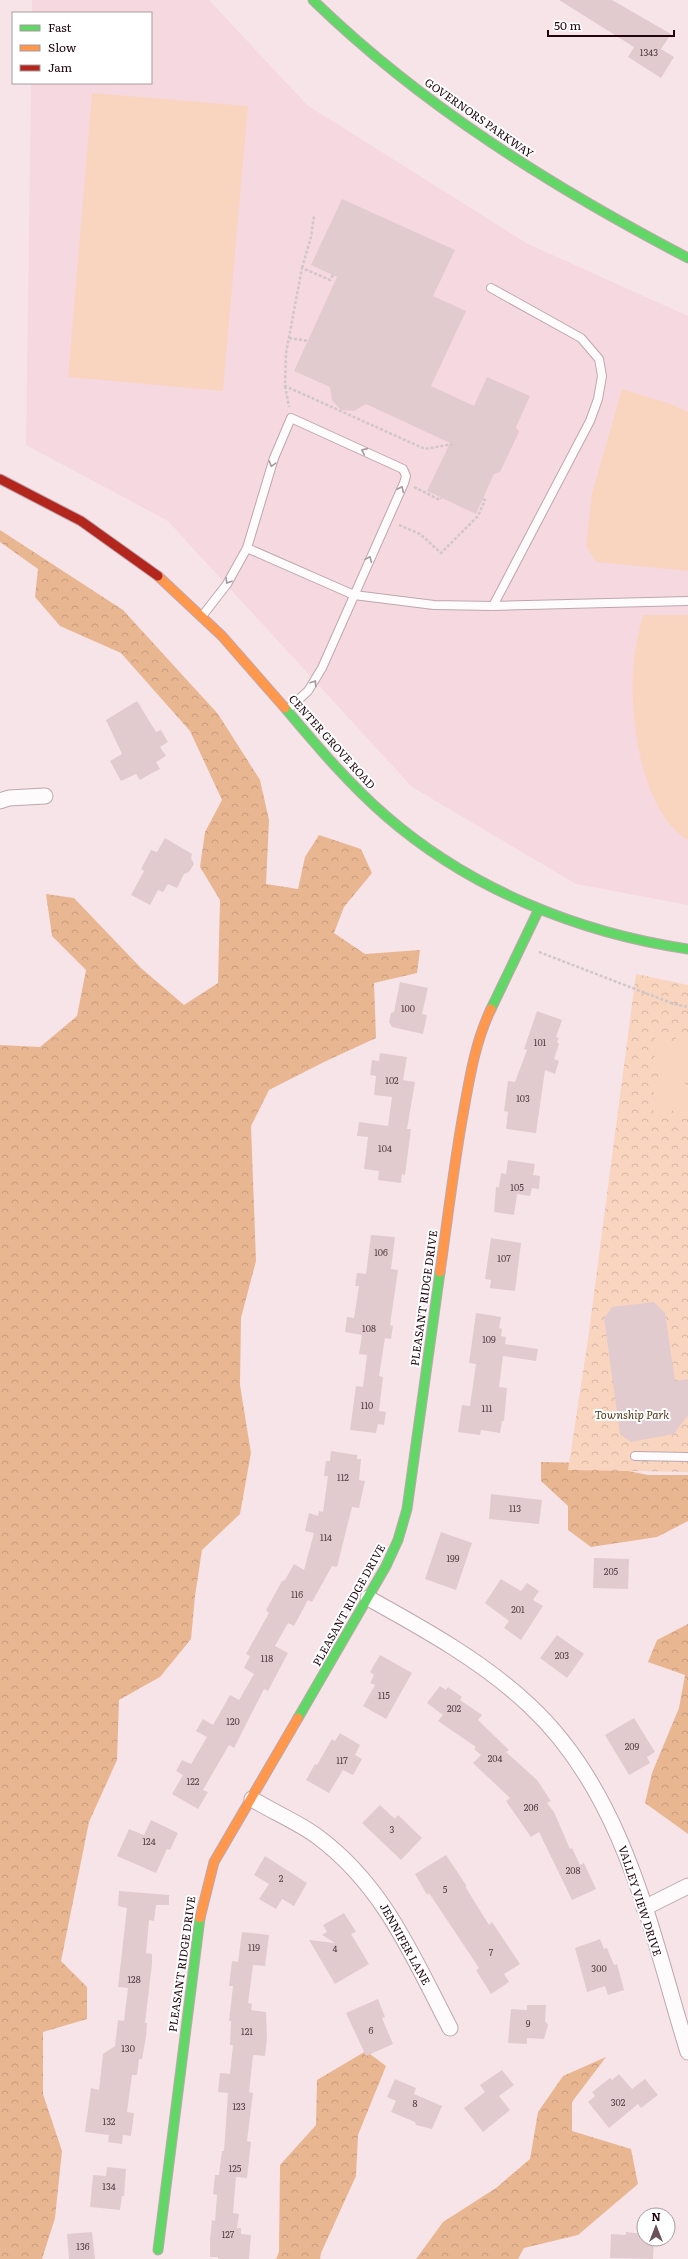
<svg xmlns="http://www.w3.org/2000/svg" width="688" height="2259" font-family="Literata,serif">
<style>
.built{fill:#f6d8e0}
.forest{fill:url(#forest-crowns)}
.park{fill:url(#park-crowns)}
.pitch{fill:#f9d5c0}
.building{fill:#e2cbce}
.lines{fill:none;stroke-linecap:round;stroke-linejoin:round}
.lane-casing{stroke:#bea7ae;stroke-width:10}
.street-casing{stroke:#bea7ae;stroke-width:17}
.fast-casing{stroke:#bea7ae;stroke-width:11}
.slow-casing{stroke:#bea7ae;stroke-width:11}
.jam-casing{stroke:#bea7ae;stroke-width:11}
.path{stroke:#cfc7c9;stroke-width:2.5;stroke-dasharray:3 2;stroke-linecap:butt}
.lane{stroke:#fefbfc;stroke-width:8}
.street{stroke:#fefbfc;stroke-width:15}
.fast{stroke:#63d668;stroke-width:9}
.slow{stroke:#ff974d;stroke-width:9}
.jam{stroke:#b3261e;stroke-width:9}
.oneway{stroke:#a5999d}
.labels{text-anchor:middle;stroke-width:4;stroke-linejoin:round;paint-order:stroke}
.number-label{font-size:9px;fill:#543a42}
.street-label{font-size:11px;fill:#20050f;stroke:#fff}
.park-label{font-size:11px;font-style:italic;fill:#553517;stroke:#fff}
</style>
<defs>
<pattern id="forest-crowns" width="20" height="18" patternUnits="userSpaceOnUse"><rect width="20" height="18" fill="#e9b692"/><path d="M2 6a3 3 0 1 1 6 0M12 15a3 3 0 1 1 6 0" fill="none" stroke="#c89b7d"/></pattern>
<pattern id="park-crowns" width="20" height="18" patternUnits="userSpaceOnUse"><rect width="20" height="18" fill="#f9d5c0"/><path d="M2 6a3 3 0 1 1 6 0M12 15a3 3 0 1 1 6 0" fill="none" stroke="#d5b5a4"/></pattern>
</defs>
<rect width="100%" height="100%" fill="#f7e4e9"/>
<path class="built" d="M32 0H209L307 105 528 244 688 316V905L576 884 412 787 168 521 26 445 31 83H151V13H32Z"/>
<path class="forest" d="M0 530 123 610 218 714 260 780 269 820 266 884 298 889 305 857 319 835 361 849 372 873 344 907 334 933 365 954 420 950 417 973 374 983 376 1038 324 1062 269 1090 251 1126 256 1261 241 1318 240 1385 251 1453 240 1514 202 1550 195 1596 191 1639 160 1677 119 1700 117 1760 89 1822 61 1961 87 1987V2019L43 2032V2094L62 2151 55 2218 42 2259H0V1045L40 1047 77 1016 86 970 52 936 46 894 74 898 141 968 184 1005 218 983 220 900 200 867 205 832 222 800 190 731 121 653 60 626 35 597 38 569 0 542Z
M541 1462 590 1463 648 1475H688V1521L657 1537 591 1547 568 1530V1506L541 1481Z
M688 1624V1834L645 1803 652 1773 679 1708 685 1675 648 1662 657 1640Z
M366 2051 386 2066 358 2135 356 2176 321 2253 320 2259H276L279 2252 280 2165 316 2125 317 2080Z
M606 2057 572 2102V2131L631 2149 638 2184 578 2235 524 2248 518 2259H416L443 2222 496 2188 530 2159 538 2112 563 2076Z"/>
<path class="park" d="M636 974 688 985V1472L568 1470 588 1339Z"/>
<path class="pitch" d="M92 93 248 106 223 391 68 377Z
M622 389 671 404 688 412V571L596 562 586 546 592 493Z
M643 615H688V840C642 813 630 722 633 672 634 652 638 634 643 615Z
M655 1038H670V1047L675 1048 676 1038 688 1039V1073H686L685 1084 688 1085V1119L673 1118V1109L669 1108 668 1118H653L654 1084 658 1083V1072H654Z"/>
<path class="building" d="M559 0H612L671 34 661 49 674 57 661 78 628 57 634 47Z
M342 199 455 250 433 296 466 311 431 386 474 406 487 377 530 396 516 427 519 432 500 472 494 474 476 514 427 491 450 443 366 404 354 411 341 410 332 400 330 387 294 371 337 277 311 265Z
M137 701 156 732 161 730 168 742 160 747 166 756 156 762 160 769 150 774 140 780 136 774 121 781 110 761 122 754 106 720Z
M165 838 192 854 191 858 194 864 189 872 184 874 177 888 168 884 163 892 158 890 150 905 131 895 144 871 141 869 151 850 157 852Z
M400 982 428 988 422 1014 427 1015 423 1034 392 1027 389 1022 391 1013 394 1012Z
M537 1011 562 1020 556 1037 559 1038 557 1042 559 1044 554 1059 559 1061 555 1074 545 1070 536 1133 506 1129 508 1112 504 1111 508 1081 515 1082 527 1050 524 1049Z
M380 1053 407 1057 403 1080 415 1082 407 1129H411L405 1175 402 1174 401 1183 378 1180 379 1171 364 1169 368 1137 357 1136 359 1122 388 1126 392 1097 374 1095 376 1076 370 1075 372 1060 379 1061Z
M508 1160 535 1164 533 1175 540 1176 539 1189 532 1188 530 1196 517 1194 514 1215 494 1212 496 1187H499L501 1173 506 1174Z
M371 1235 395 1237 391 1269 398 1270 390 1325 393 1326 391 1339 385 1338 379 1376 383 1377 379 1411 386 1412 384 1425 378 1424 376 1433 350 1430 356 1386 363 1387 367 1355 359 1354 362 1335 345 1332 347 1317 354 1318 359 1286H355L357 1273 366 1274Z
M491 1238 521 1243 515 1291 490 1288 491 1280 485 1279Z
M654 1302 665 1313 675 1381 688 1379V1415L674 1434 631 1442 620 1434 604 1318 612 1307Z
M476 1313 501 1317 499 1328 502 1329 501 1336 506 1337 505 1344 538 1349 536 1361 503 1356 499 1387 507 1388 504 1421H502L500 1433 481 1430 480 1435 458 1432 462 1405 470 1406 476 1364 469 1363Z
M331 1451 357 1455V1459H361L359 1480 365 1481 359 1508 352 1507 337 1567 332 1566 312 1602 308 1600 294 1626 288 1623 275 1646 288 1653 268 1691 264 1689 234 1748 229 1745 203 1790 208 1792 198 1809 172 1794 183 1775 176 1771 182 1760 191 1764 207 1737 196 1731 203 1719 213 1725 230 1695 239 1700 254 1674 244 1668 250 1656 246 1654 269 1613 266 1610 282 1581 285 1580 294 1564 304 1570 314 1533 305 1531 309 1513 318 1516 319 1511 323 1512 328 1476H324L326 1461H330Z
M491 1494 542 1500 539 1524 489 1519Z
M441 1532 472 1543 456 1590 425 1579Z
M594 1558 629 1559 628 1589 593 1588Z
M501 1579 521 1591 527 1583 539 1591 533 1600 543 1606 521 1640 504 1628 509 1621 485 1603Z
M557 1635 584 1654 567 1678 540 1658Z
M380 1655 412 1673 386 1719 363 1706 375 1685 370 1683 374 1675 370 1672Z
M440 1686 446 1690 448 1687 462 1697 460 1700 482 1715 478 1720 509 1750 506 1752 537 1780 551 1801 547 1803 554 1812 570 1849 572 1848 580 1865 584 1863 596 1889 572 1900 539 1832 531 1837 506 1801 510 1798 473 1763 481 1755 474 1749 476 1747 438 1721 443 1715 427 1703Z
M634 1718 655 1752 647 1757 650 1763 629 1775 605 1735Z
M340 1733 360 1745 355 1755 362 1759 353 1775 343 1770 329 1793 306 1780 315 1764 317 1765 332 1739 335 1741Z
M380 1805 395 1819 398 1815 422 1838 401 1860 362 1823Z
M151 1820 178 1833 170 1850 167 1849 156 1873 117 1856 129 1829 144 1835Z
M446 1855 466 1885V1888L489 1925 492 1922 520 1964 504 1974 509 1982 491 1994 476 1970 479 1968 429 1893 427 1895 415 1874Z
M265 1856 307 1883 294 1906 282 1899 276 1909 259 1899 269 1884 254 1875Z
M119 1891 169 1895V1905H156L154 1921 149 1920 146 1953 152 1954V1964L145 2023H147L146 2037 142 2059H139L137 2075H132L127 2112 134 2113 131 2136 123 2135 122 2144 108 2142 109 2135 85 2132 91 2088 99 2090 103 2054 115 2046 118 2020 124 2021 128 1988 118 1987 127 1908 118 1906Z
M344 1913 356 1932 351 1934 369 1964 335 1984 309 1940 335 1943 322 1935 327 1932 323 1925Z
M242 1932 269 1935 265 1966 253 1965 248 2003 252 2004 251 2010 266 2012 267 2039 265 2056 253 2055 249 2092 253 2093 247 2141 251 2142 247 2178 236 2177 233 2213 239 2214 237 2228H241V2234L251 2235 249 2259H218V2257H210V2240L212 2220 215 2221 217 2195 213 2194 215 2175H219L222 2151H224L228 2093 218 2092 220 2073 230 2074 233 2045H230L231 2021H229L233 1986H229L232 1961 238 1962Z
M600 1939 604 1949 607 1948 614 1965 617 1964 624 1990 608 1995 605 1986 587 1992 575 1948Z
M378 1999 385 2017 382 2018 393 2044 366 2056 346 2013Z
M527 2005H546L545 2021 548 2025 544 2039 527 2038V2044L508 2043 511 2009 527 2010Z
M502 2070 514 2085 499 2096 510 2110 483 2132 464 2108 485 2092 480 2085Z
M619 2074 632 2089 645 2079 658 2095 641 2108 638 2104 609 2128 588 2102 595 2096 592 2092 610 2078 612 2080Z
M395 2079 416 2088 414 2094 442 2106 432 2129 416 2125 415 2122 391 2112 396 2101 387 2097Z
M107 2167 126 2169 124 2196H122L120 2210 90 2207 93 2175 106 2176Z
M92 2232 95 2259H69L67 2234Z
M626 2232 644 2234V2239H654L653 2259 610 2258 611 2234 626 2235Z"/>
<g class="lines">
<defs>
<path id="lane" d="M491 288 581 338 599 359 602 376 598 399 590 421 493 606
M247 548 354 595 434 605 493 606 688 601
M203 615 227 584 247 548 274 458 291 418 403 469 406 476 404 483 322 668 308 691 287 710
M635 1456 688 1457"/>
<path id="street" d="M0 801 9 798 45 796
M368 1598C424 1629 482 1661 529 1705 625 1794 651 1932 688 2052
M252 1799C273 1812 298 1822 318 1837 384 1886 413 1957 450 2028
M644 1908 688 1886"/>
<path id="fast" d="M313 0C422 106 554 188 688 258
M285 708C317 746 349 784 386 816 470 889 579 933 688 949
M491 1009 539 909
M298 1718 386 1566 398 1540 407 1509 440 1272
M158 2250 200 1918"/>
<path id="slow" d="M158 576 222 636 285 708
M440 1272C448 1217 454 1163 464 1109 470 1075 476 1040 491 1009
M200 1918 214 1862 298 1718"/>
<path id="jam" d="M0 479 81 521 158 576"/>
</defs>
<use href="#lane" class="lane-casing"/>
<use href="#street" class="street-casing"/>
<use href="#fast" class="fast-casing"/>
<use href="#slow" class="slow-casing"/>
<use href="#jam" class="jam-casing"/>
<path class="path" d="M302 268 311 237 314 216
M333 275 330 280 302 268 286 353 285 386 425 449 453 444
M289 338 308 341
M285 386 289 407
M414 487 440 500 441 498
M399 525 420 534 441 553 478 516 485 500 483 499
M539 952 674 1004 688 1007"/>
<use href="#lane" class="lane"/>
<use href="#street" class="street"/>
<use href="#fast" class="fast"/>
<use href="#slow" class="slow"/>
<use href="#jam" class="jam"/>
</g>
<defs><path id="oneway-chevron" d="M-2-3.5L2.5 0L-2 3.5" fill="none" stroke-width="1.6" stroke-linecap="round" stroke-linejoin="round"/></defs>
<g class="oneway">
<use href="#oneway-chevron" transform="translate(364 451) rotate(-156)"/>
<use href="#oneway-chevron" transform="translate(272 464) rotate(107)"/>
<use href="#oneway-chevron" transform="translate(401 489) rotate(-65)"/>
<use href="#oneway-chevron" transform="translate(369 559) rotate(-66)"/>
<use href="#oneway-chevron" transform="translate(228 581) rotate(122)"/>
<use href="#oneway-chevron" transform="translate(314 683) rotate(-56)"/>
</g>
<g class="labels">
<g class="number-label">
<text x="649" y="56">1343</text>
<text x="408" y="1012">100</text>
<text x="540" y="1046">101</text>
<text x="392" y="1084">102</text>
<text x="523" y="1102">103</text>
<text x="385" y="1152">104</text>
<text x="517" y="1191">105</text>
<text x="381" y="1256">106</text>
<text x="504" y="1262">107</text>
<text x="369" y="1332">108</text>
<text x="489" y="1343">109</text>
<text x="367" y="1409">110</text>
<text x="487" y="1412">111</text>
<text x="343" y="1481">112</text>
<text x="515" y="1512">113</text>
<text x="326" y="1541">114</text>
<text x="453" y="1562">199</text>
<text x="611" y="1575">205</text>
<text x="297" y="1598">116</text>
<text x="518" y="1613">201</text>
<text x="562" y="1659">203</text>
<text x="267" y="1662">118</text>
<text x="384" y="1699">115</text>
<text x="454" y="1712">202</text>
<text x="233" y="1725">120</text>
<text x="632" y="1750">209</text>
<text x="495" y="1762">204</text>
<text x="342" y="1764">117</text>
<text x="193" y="1785">122</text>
<text x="531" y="1811">206</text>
<text x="392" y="1833">3</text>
<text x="149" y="1845">124</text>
<text x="573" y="1874">208</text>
<text x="281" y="1882">2</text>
<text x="445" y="1893">5</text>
<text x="254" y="1951">119</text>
<text x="335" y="1952">4</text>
<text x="491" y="1956">7</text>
<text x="599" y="1972">300</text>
<text x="134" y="1983">128</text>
<text x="528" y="2027">9</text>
<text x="371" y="2034">6</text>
<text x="247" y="2035">121</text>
<text x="128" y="2052">130</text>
<text x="618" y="2106">302</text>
<text x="415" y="2107">8</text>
<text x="239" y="2110">123</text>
<text x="109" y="2125">132</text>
<text x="235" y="2172">125</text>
<text x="109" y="2190">134</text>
<text x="228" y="2238">127</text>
<text x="83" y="2250">136</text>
</g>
<g class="street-label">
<text transform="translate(479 118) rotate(35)" y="4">GOVERNORS PARKWAY</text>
<text transform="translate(332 742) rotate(48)" y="4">CENTER GROVE ROAD</text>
<text transform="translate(424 1298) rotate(-82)" y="4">PLEASANT RIDGE DRIVE</text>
<text transform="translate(349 1605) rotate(-61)" y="4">PLEASANT RIDGE DRIVE</text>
<text transform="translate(640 1901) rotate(72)" y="4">VALLEY VIEW DRIVE</text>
<text transform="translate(405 1944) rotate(61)" y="4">JENNIFER LANE</text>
<text transform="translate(182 1964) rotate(-82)" y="4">PLEASANT RIDGE DRIVE</text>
</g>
<g class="park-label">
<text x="632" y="1419">Township Park</text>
</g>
</g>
<rect x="12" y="12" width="140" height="72" fill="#ffffff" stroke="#a69b9f"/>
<rect x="20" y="25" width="20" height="6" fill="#63d668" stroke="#a69b9f"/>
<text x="48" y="32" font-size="12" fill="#20050f">Fast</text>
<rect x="20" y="45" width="20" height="6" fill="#ff974d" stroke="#a69b9f"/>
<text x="48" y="52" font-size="12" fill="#20050f">Slow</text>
<rect x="20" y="65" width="20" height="6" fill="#b3261e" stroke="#a69b9f"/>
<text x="48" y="72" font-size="12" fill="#20050f">Jam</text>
<g transform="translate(656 2227)"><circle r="19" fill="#ffffff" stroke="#a69b9f"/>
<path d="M0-3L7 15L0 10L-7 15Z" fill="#6b535b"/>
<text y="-6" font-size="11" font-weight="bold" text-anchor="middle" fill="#20050f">N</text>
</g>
<path d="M548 30v6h126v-6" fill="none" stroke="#20050f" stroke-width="2"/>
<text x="554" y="30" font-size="12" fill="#20050f" stroke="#ffffff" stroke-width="3" paint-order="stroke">50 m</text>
</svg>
